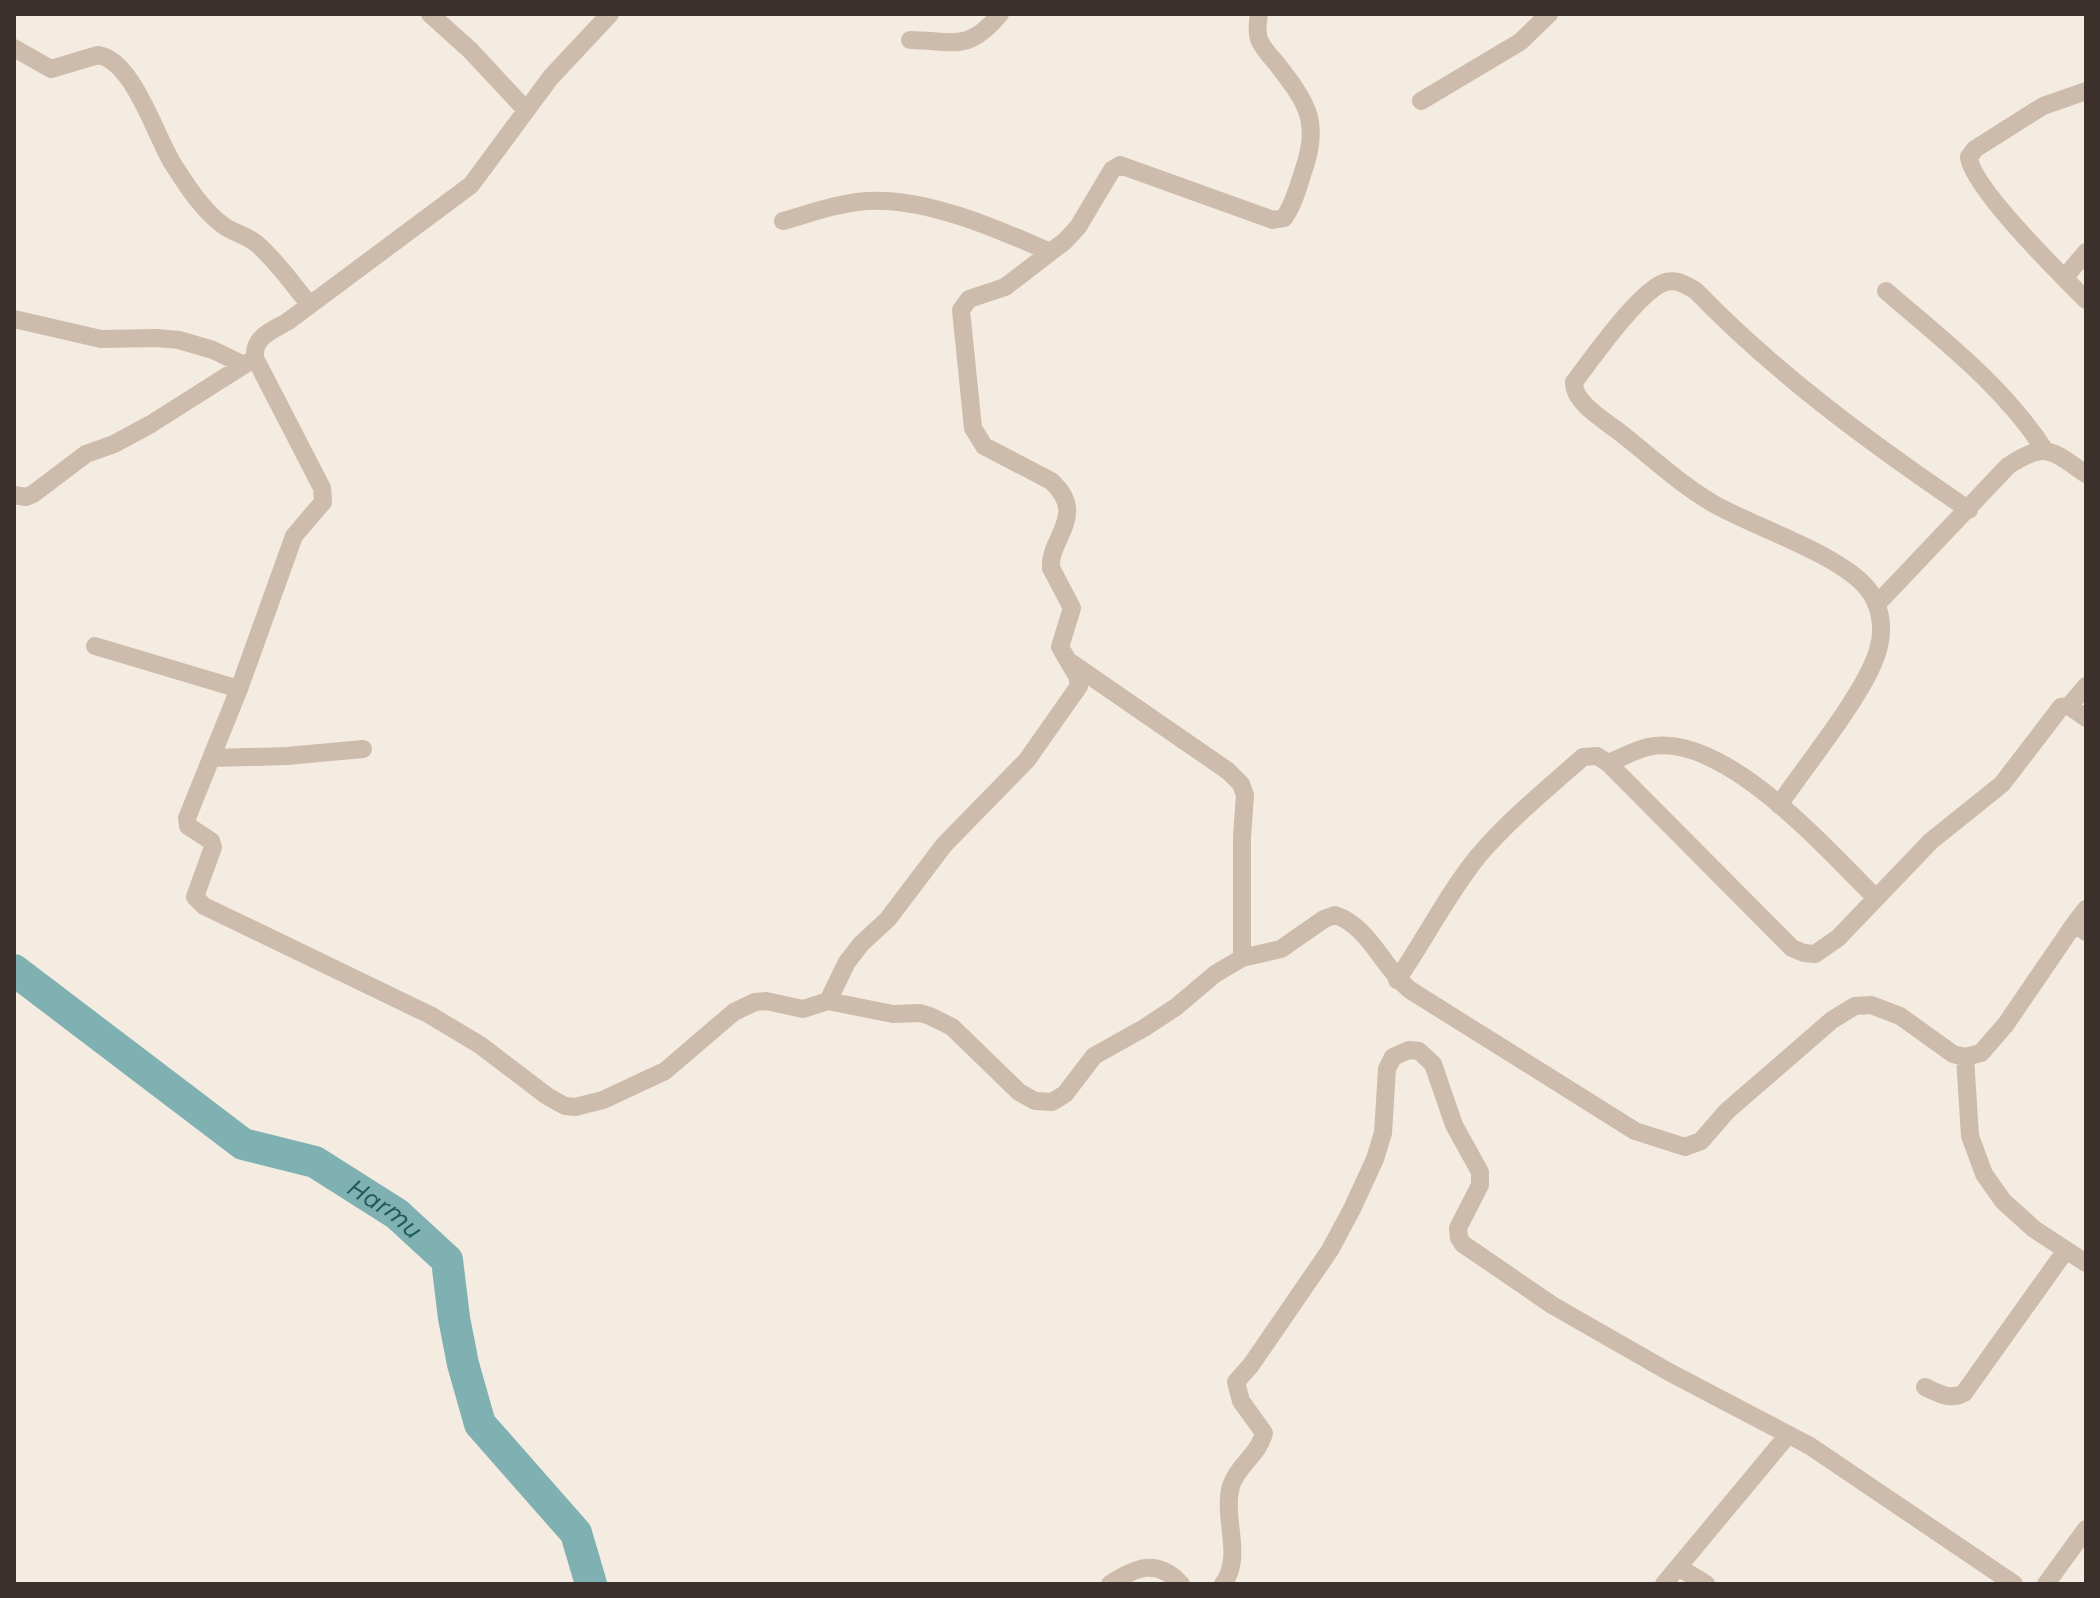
<svg xmlns="http://www.w3.org/2000/svg" width="2100" height="1598" font-family="'Work Sans',sans-serif">
<style>
.lines{fill:none;stroke-linecap:round;stroke-linejoin:round}
.river{stroke:#7fb0b2;stroke-width:32}
.minor{stroke:#cdbbac;stroke-width:18}
.labels{text-anchor:middle;stroke-width:8;stroke-linejoin:round;paint-order:stroke}
.water-label{font-size:26px;font-style:italic;fill:#1f5a5e;stroke:#fbf5ee}
</style>
<rect width="100%" height="100%" fill="#f4ebe1"/>
<g class="lines">
<path class="river" id="s1" d="M14 970 243 1144 315 1162 397 1214 447 1260 454 1318 463 1364 480 1424 576 1533 591 1584"/>
<path class="minor" d="M430 14 470 50 526 110
M610 14 551 77 471 185 287 322C271 331 253 337 255 358L322 488 323 502 294 536 239 689 187 818 188 826 211 841 213 847 195 897 204 906 430 1015 480 1045 547 1096 565 1106 575 1107 603 1100 665 1071 734 1012 755 1002 766 1001 803 1009 828 1001 893 1014 920 1013 930 1016 952 1027 1019 1092 1035 1101 1052 1102 1065 1094 1094 1056 1144 1028 1176 1007 1215 974 1242 958 1281 949 1324 919 1335 915C1369 926 1383 968 1410 990L1635 1131 1685 1147 1701 1141 1727 1111 1832 1020 1855 1006 1871 1005 1900 1016 1953 1054 1965 1057 1981 1053 2006 1024 2075 923
M910 40C956 41 968 52 1000 14
M14 48 51 69 98 55C133 60 156 137 173 164 187 186 203 211 224 226 234 233 248 236 257 244 277 261 293 285 310 305
M2086 91 2043 106 1975 149 1969 157C1971 186 2062 276 2086 300
M1421 101 1520 42 1549 14
M783 221C811 213 839 203 867 201 925 197 998 229 1050 252
M2065 277 2086 252
M1886 291C1944 341 2003 386 2044 449
M14 319 101 339 157 338 179 340 213 350 244 365
M14 495 26 497 33 494 86 454 114 444 151 424 255 358
M1877 604 2008 466C2046 441 2051 450 2086 474
M95 646 239 689
M1070 662 1228 771 1241 784 1245 795 1242 837V958
M2069 706 2086 686
M212 758 287 756 363 749
M1608 763C1621 758 1635 750 1648 747 1723 730 1827 850 1876 898
M1779 805C1805 766 1870 688 1879 646 1884 627 1880 603 1867 588 1839 554 1754 527 1714 504 1681 485 1651 457 1622 434 1607 422 1573 403 1574 382 1591 360 1641 288 1666 282 1677 279 1685 285 1695 290 1777 375 1872 444 1969 510
M2086 909 2075 923 2086 932
M1397 980C1425 939 1448 893 1479 855 1510 819 1548 788 1583 757L1597 756 1608 763 1792 948 1804 953 1815 954 1838 938 1931 841 2002 784 2061 707 2069 706 2086 718
M828 1001 847 962 861 944 888 919 944 845 1027 760 1079 686 1077 676 1060 647 1072 608 1051 568C1048 539 1089 515 1051 481L984 446 973 428 961 310 969 299 1005 287 1065 241 1078 227 1112 170 1120 165 1273 220 1284 218C1294 204 1298 187 1303 172 1321 122 1307 103 1277 64 1271 57 1262 48 1259 39 1256 31 1258 22 1259 14
M1965 1057 1970 1136 1984 1174 2003 1201 2034 1229 2086 1263
M1925 1387C1938 1393 1950 1401 1964 1393L2066 1250
M1678 1567 1706 1584
M1110 1584C1136 1567 1157 1558 1181 1584
M1223 1584C1244 1557 1222 1518 1231 1486 1238 1465 1259 1454 1264 1433L1241 1401 1236 1382 1251 1365 1330 1250 1352 1209 1375 1159 1383 1133 1387 1069 1393 1057 1409 1050 1419 1051 1433 1064 1454 1125 1480 1172V1185L1458 1228 1459 1238 1463 1244 1552 1305 1669 1372 1810 1446 2014 1584
M1664 1584 1788 1435
M2046 1584 2086 1529"/>
</g>
<g class="labels">
<g class="water-label">
<text dy="9" stroke="none"><textPath href="#s1" startOffset="446">Harmu</textPath></text>
</g>
</g>
<rect width="2100" height="1598" fill="none" stroke="#3b302b" stroke-width="32"/>
</svg>
